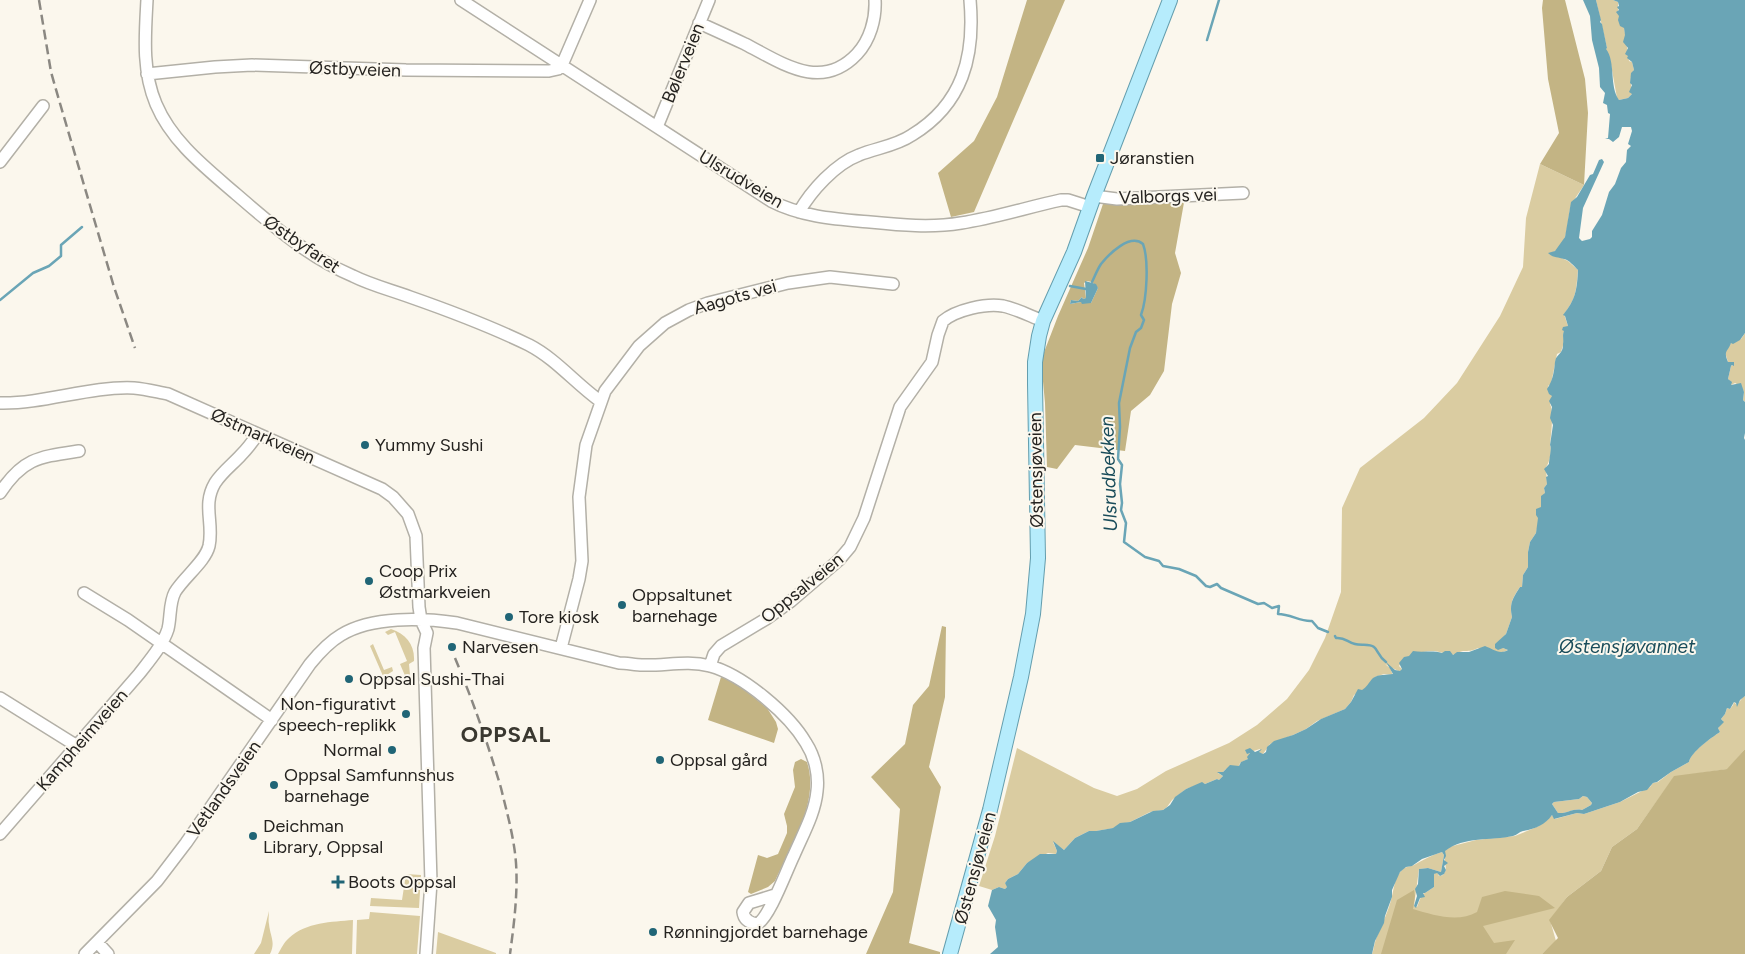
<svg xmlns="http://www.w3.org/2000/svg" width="1745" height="954" font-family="Figtree,sans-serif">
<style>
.green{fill:#dacca1}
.forest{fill:#c3b484;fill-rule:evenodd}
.water{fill:#6aa5b6;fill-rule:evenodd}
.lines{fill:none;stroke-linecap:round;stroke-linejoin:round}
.stream{stroke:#6aa5b6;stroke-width:2.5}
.minor-casing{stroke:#b3b0a7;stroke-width:14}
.major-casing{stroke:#649eae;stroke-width:16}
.minor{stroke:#fff;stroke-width:11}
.major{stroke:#b6ecfc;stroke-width:14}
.rail{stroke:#8b8882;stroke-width:2.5;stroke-dasharray:10 5;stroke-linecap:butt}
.poi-dot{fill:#206576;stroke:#fbf7ed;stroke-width:2}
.labels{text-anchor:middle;stroke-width:4;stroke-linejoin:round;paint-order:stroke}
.street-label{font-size:18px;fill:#252320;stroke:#fbf7ed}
.poi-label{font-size:18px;fill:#252320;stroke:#fbf7ed;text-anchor:start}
.water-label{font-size:19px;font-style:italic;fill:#194c5a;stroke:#fbf7ed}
.district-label{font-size:22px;font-weight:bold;letter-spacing:1px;fill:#3a3830;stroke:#fbf7ed}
</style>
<rect width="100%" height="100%" fill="#fbf7ed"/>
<path class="green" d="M1596 0H1613L1618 2V11L1624 27 1629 61 1632 62 1634 70C1628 77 1632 87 1632 94L1628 98 1619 100 1617 98 1610 59 1605 49 1607 48Z
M1540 164 1584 185C1580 192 1572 201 1570 209 1567 223 1568 248 1551 253L1568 261 1578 270C1576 290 1577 297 1564 314L1568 326C1563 331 1563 334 1564 340 1564 344 1562 348 1561 352L1557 354 1551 384 1548 386 1552 396 1550 404C1554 412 1551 434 1550 445 1552 450 1550 462 1546 467L1547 484 1544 488 1545 493 1536 533 1530 542 1528 552V567L1523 575 1522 587H1520C1513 597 1509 604 1512 617L1506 634 1498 643 1503 648 1508 650C1500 655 1487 651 1478 648 1472 651 1469 651 1463 651 1458 652 1456 655 1451 655 1446 654 1441 652 1435 651 1424 650 1405 655 1399 666L1402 669 1400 672 1385 664 1390 668 1393 675 1384 674 1375 677 1366 688 1354 695 1351 702 1345 709 1317 721 1306 729 1293 735 1270 744 1263 754 1259 753 1260 749 1250 752 1248 759 1240 763 1239 766 1226 769 1223 772 1218 773 1223 776 1219 780 1217 779 1205 784 1203 783 1186 789 1172 800 1167 807 1163 810 1150 812 1130 822 1120 824 1114 828 1096 831H1089L1075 838 1064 850 1053 842 1057 851 1056 854 1048 853 1027 863 1018 874 1008 879 1005 883 1008 886 1005 889 999 887 992 890 979 886 995 836 1017 748 1094 788 1117 796 1137 789 1166 771 1229 743 1257 725 1287 699 1309 670 1325 638 1341 592 1342 508 1360 468 1424 418 1457 383 1500 316 1523 267 1526 218Z
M1745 333V402L1743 400 1744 392 1741 386 1735 383 1731 385V382L1728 379 1731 366 1733 365V367V362H1728L1725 352 1731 343 1741 339Z
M391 629C406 634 415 645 414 661L409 664 410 675 406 678 400 664 407 661 395 632 388 635 385 632Z
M373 644 384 670 392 667 393 671 371 685V683L383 676 370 646Z
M1745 696V749L1728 769 1674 777 1637 829 1612 847 1601 871 1567 897 1550 920 1556 941 1542 954H1372C1374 949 1374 944 1376 939 1381 925 1389 911 1392 896 1394 888 1395 877 1401 871 1405 866 1409 867 1414 865 1423 860 1432 855 1442 852L1444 855 1441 872 1428 868 1419 869 1414 906 1417 907 1422 894 1425 893 1434 887V874L1437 872 1439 876 1443 875 1446 870 1444 851 1449 847 1476 840 1515 836 1539 826 1546 821 1552 815 1555 819 1577 813 1584 814 1620 802 1650 787 1653 783 1658 782 1671 772 1689 762C1691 751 1711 738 1720 732L1718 728 1723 721 1721 719 1725 714 1727 708 1730 709 1733 705 1734 702 1737 705 1743 697Z
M1583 796 1587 797 1592 803 1591 805 1582 810C1574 808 1567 814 1558 813L1552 804 1554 802 1579 799Z
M406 874 421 875 419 908 370 906 371 898 402 900Z
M269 911C269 915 268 920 269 924 270 936 276 942 270 954H254L261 943Z
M370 912 420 916 417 954H356L357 920 369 919Z
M353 920 352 954H278C281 949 284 942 289 938 306 922 332 922 353 920Z
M438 932 496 953V954H436Z"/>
<path class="forest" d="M1027 0H1065L974 212 951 217 938 173 974 141 997 97Z
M1543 0H1565L1585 79 1588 113 1584 185 1540 164 1559 133 1548 79 1542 8Z
M1185 197 1175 253 1181 273 1172 304 1164 371 1150 395 1131 411 1125 451 1075 445 1057 469 1047 467 1045 403 1041 360 1058 316 1088 248 1104 201ZM1087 281 1092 282 1098 288 1091 303 1081 302 1070 304 1071 300 1078 301 1082 297 1083 299 1086 298 1084 283Z
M942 626 946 627 945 697 929 767 941 787 909 943 940 952V954H866L893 892 900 809 871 777 905 744 913 705 929 686Z
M721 677 736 683 767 708 776 722 778 729 774 743 708 720Z
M1745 749V954H1542L1558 938 1549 920 1567 897 1601 871 1612 847 1637 829 1674 776 1727 769Z
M801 759 807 762C820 801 791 846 775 881L768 887 751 894 748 892 758 855 767 858 778 854 787 833V826L784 814 795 787 793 770 795 762Z
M1414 890 1415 896 1413 909C1433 915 1458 923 1477 912L1482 897 1505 891 1539 896 1555 908 1483 926 1494 943 1515 940 1506 954H1381L1397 900Z"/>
<path class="water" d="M1583 0H1596L1601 20 1600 22 1602 24 1607 48 1606 49C1616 62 1609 86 1619 100L1628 98 1632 94 1629 92 1632 85 1630 83 1631 73 1634 70 1632 62 1627 58 1628 56 1625 54 1628 48 1623 42 1625 35 1624 28 1620 26 1618 20 1619 16 1616 12 1619 10 1617 7 1619 6 1618 2 1613 0H1745V333L1740 340 1733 344 1731 343C1728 352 1723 350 1728 362H1734V366L1732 365 1731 366 1728 379 1732 382 1731 385 1741 383 1744 392 1743 400 1745 402V433L1744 438 1745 440V696L1740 700 1737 707 1736 703 1734 702 1730 709 1727 708 1725 714 1721 719 1724 722 1718 728 1720 732C1711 738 1691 752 1689 762L1671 772 1657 782 1653 783 1647 790 1638 792 1620 802 1584 814 1577 813 1554 819 1552 815C1545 825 1535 829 1523 831 1519 832 1517 835 1513 836 1491 841 1464 836 1445 851L1446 856 1444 860 1448 863 1444 866 1446 870 1444 874 1440 876 1437 873 1434 874V887L1425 893H1423L1425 897 1420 898 1416 908 1414 906 1417 896 1415 889 1418 884 1419 869 1428 868 1441 872 1444 855 1442 852 1422 859 1412 866 1406 867 1400 872 1392 890V897L1385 916 1384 923 1375 941 1372 954H990L998 947 995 927 996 920 988 906 992 890 999 887 1005 889 1007 887 1005 883 1008 879 1018 874 1027 863 1040 854H1056L1057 851 1053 841 1064 850 1075 838 1089 831H1096L1113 828 1120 823 1130 822 1153 811 1163 810 1170 805 1175 797 1186 789 1202 782 1205 784 1217 779 1219 780 1223 776 1217 772H1223L1230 765 1239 766 1241 762 1248 759 1247 757 1250 753 1247 754 1245 750 1250 748 1255 752 1262 749 1259 752 1263 754 1266 752 1267 747 1274 741 1293 735 1306 729 1321 719 1345 709 1351 702 1358 689 1362 690C1367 687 1369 682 1373 678 1379 674 1386 675 1393 674L1386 662 1395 670 1400 671 1402 669 1399 663 1404 657 1409 656 1413 651C1423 653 1432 650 1442 653L1445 651H1450L1453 655 1457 652H1469L1485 646C1493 649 1499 655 1508 650L1503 648 1498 650 1495 648V644L1506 634 1512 617C1509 603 1513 598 1520 587H1522L1523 575 1528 567V552L1530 542 1536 533 1538 518 1536 515V509L1541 507V496L1545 493 1544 488 1547 484 1546 477 1548 476 1544 469 1549 464C1549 459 1552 448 1550 445L1553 425 1550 418 1552 407 1549 401 1552 396 1549 394 1547 389C1553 380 1554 372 1555 362 1556 356 1559 355 1561 352 1563 349 1563 346 1563 344 1564 339 1562 336 1564 331L1562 330 1563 327 1568 326 1565 316 1563 315C1576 299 1577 289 1578 270 1574 266 1569 260 1564 259 1558 257 1553 258 1548 253L1555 251 1565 237 1571 202 1577 197 1590 175 1593 174 1599 160 1602 159 1604 162 1583 208 1579 238 1582 241 1590 239 1592 237V231L1602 215 1609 192 1615 184 1621 168 1626 162 1627 150 1631 146 1628 144 1632 131 1631 127H1622L1619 137 1613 142 1609 139H1605L1608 138 1610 114 1608 113 1607 105 1603 103 1605 93 1600 87 1599 68 1592 40 1590 16ZM1583 796 1587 797 1592 803 1591 805 1582 810C1573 808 1567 814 1558 813L1552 804 1554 802 1579 799Z
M1085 281 1096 284 1098 288 1091 303 1082 304 1081 302 1070 304 1071 300 1078 301 1082 297 1083 299 1086 298Z"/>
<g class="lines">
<path class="stream" d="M1207 40 1219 0
M1092 282C1095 276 1097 270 1101 264 1109 254 1130 233 1143 244 1149 260 1147 299 1141 315L1144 320 1141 328 1136 332 1130 348 1119 403 1120 427 1118 459 1122 465 1120 484 1122 503 1121 510 1126 523 1124 542 1145 557 1159 561 1163 566 1179 569 1196 576 1206 586 1210 587 1217 584 1221 588 1258 604 1264 603 1272 608 1279 606 1278 614C1291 614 1300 622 1312 621L1318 628 1328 632
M1070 286 1086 289
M0 300 33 273 49 266 61 256V245L82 227
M1335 636 1336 638C1345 637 1347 642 1355 644 1361 646 1369 643 1374 647 1378 650 1378 656 1386 662"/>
<defs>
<path id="minor" d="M147 0C145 36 142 71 156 104 172 142 206 168 236 194 272 225 308 257 353 276 371 285 391 290 410 297 450 311 490 326 529 345 556 359 575 383 600 401
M461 0 771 201C802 217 836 219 870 222 900 225 931 228 961 223 995 218 1028 207 1061 200H1068L1090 207
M699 23C715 30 730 37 745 44 782 63 821 92 857 54 870 40 876 19 875 0
M147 74 215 67 252 65 406 70 549 71 558 69 562 65 590 0
M657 127 709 0
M0 162 43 106
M1094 196 1117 199 1243 193
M799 212C811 191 835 164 859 155 876 148 896 146 912 135 963 104 975 56 970 0
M0 403C45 404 89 386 134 388 146 389 157 392 168 394L382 489 393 497 408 514 416 536 419 607 421 620 427 633 424 648 431 882 426 954
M0 493C23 458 39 457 79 451
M84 593 128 620 272 720
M561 648 579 579 582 561 579 497 586 445 605 391 639 346 665 323 689 310 708 303 788 283 830 277 893 284
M710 666 714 654 721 646 766 619 791 601 839 560 850 547 864 518 900 407 932 362 938 335 943 321C956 310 986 303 1003 306 1017 309 1030 316 1043 321
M0 698 77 746
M0 834 139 674C149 661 163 645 168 629 171 617 169 603 175 592 184 577 205 562 209 546 214 523 202 505 215 483 222 472 233 464 241 455 247 449 253 441 258 434
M97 942 108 954
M85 954 157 881 186 843 310 664C319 653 329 642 341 635 372 616 422 618 457 623L619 663C627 663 635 665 642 665 665 666 687 660 710 666 743 675 789 714 806 743 815 757 819 775 817 791 815 813 803 834 794 855 787 869 769 919 757 924 750 923 744 920 743 912L749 903 775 895"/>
<path id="major" d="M950 954 990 810 1021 677 1033 614 1038 558 1035 384V362L1039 336 1043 321 1074 252 1094 196 1170 0"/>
</defs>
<use href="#minor" class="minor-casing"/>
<use href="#major" class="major-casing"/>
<use href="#minor" class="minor"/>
<use href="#major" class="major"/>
<path class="rail" d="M39 0 51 72 59 100 114 287 135 348
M455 658C473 701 488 744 501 788 507 813 514 837 516 863 518 893 514 924 510 954"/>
</g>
<g class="poi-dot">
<rect x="1095" y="153" width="10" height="10" rx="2.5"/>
<circle cx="365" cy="445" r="5"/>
<circle cx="369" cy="581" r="5"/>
<circle cx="622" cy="605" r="5"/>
<circle cx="509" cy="617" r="5"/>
<circle cx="452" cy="647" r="5"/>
<circle cx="349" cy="679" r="5"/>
<circle cx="406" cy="714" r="5"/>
<circle cx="392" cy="750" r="5"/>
<circle cx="660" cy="760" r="5"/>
<circle cx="274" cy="785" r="5"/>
<circle cx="253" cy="836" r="5"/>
<path d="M335.5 874.5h5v5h5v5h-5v5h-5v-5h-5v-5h5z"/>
<circle cx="653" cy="932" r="5"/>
</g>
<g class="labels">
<g class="street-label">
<text transform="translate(683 63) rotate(-68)" y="6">Bølerveien</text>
<text transform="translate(355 69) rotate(2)" y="6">Østbyveien</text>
<text transform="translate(741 179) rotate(31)" y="6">Ulsrudveien</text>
<text transform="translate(1168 196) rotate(-2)" y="6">Valborgs vei</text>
<text transform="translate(302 244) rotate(34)" y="6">Østbyfaret</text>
<text transform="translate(735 297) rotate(-16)" y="6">Aagots vei</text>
<text transform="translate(263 436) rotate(24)" y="6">Østmarkveien</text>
<text transform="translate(1036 470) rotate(-91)" y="6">Østensjøveien</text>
<text transform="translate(802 588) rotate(-39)" y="6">Oppsalveien</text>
<text transform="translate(82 740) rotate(-49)" y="6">Kampheimveien</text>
<text transform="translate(224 789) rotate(-55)" y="6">Vetlandsveien</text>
<text transform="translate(975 868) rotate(-75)" y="6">Østensjøveien</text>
</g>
<g class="poi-label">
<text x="1110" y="164">Jøranstien</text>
<text x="375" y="451">Yummy Sushi</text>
<text x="379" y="577">Coop Prix<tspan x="379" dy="21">Østmarkveien</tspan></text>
<text x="632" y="601">Oppsaltunet<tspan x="632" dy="21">barnehage</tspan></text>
<text x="519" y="623">Tore kiosk</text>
<text x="462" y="653">Narvesen</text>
<text x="359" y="685">Oppsal Sushi-Thai</text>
<text x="396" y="710" text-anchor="end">Non-figurativt<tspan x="396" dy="21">speech-replikk</tspan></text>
<text x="382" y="756" text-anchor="end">Normal</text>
<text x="670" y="766">Oppsal gård</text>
<text x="284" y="781">Oppsal Samfunnshus<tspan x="284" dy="21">barnehage</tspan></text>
<text x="263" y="832">Deichman<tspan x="263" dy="21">Library, Oppsal</tspan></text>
<text x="348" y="888">Boots Oppsal</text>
<text x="663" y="938">Rønningjordet barnehage</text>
</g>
<g class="water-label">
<text transform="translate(1108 474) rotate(-92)" y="7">Ulsrudbekken</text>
<text x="1627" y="653">Østensjøvannet</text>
</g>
<g class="district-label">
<text x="506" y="742">OPPSAL</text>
</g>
</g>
</svg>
